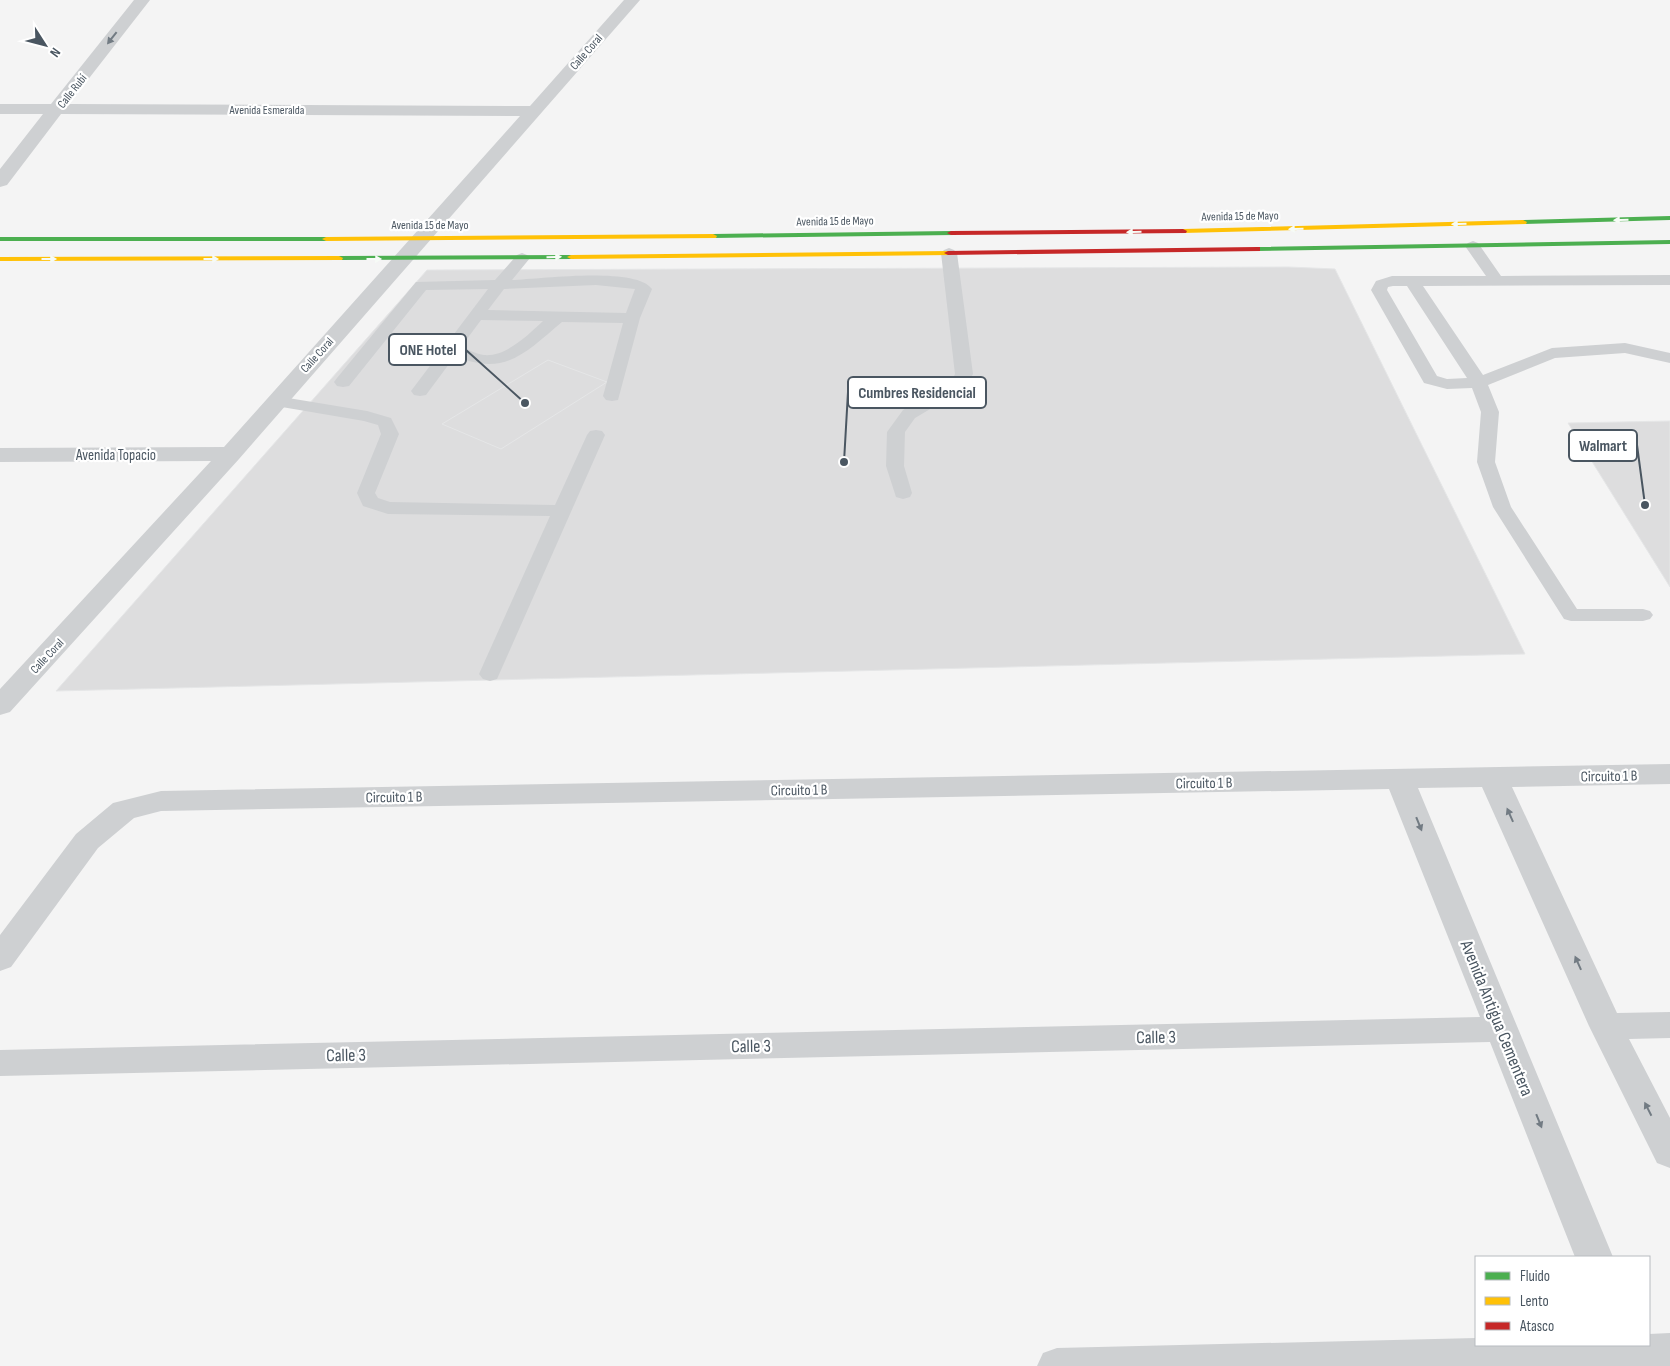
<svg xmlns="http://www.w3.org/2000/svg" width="1670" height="1366" font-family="'Sofia Sans Condensed',sans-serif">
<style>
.building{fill:#ddddde;stroke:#e5e6e7}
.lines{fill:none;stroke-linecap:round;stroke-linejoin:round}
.lane{fill:#ced0d2;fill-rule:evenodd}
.street{fill:#ced0d2;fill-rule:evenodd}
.fast{fill:#4caf50;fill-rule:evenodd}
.slow{fill:#ffc107;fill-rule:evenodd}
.jam{fill:#c62828;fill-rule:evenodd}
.oneway{fill:#727b83}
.oneway2{fill:#f6fbf6}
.labels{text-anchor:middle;stroke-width:4.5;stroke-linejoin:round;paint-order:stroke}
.far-street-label{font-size:12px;fill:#4a5661;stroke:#fff}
.street-label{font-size:15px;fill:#4a5661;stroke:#fff}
.near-street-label{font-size:18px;fill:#4a5661;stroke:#fff}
.leader{fill:none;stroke:#4a5661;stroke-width:2}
.callout-dot{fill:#4a5661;stroke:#fff;stroke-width:2}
.callout{fill:#fff;stroke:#4a5661;stroke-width:2}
.callout-label{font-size:16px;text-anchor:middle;font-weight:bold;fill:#4a5661}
</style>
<rect width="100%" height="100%" fill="#f4f4f4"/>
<path class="building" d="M1288 267 1335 269 1525 654 56 691 427 270Z
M548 360 607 382 501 449 442 424Z
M1670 421V587L1568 423Z"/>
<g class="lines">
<path class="lane" d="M1473 241 1478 243 1501 276 1670 275V285L1423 286 1483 375 1552 348 1625 343 1670 353V363L1625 353 1555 358 1488 385 1499 412 1495 462 1511 507 1577 609H1643L1650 611 1653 615 1650 619 1643 621H1571L1564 619 1493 507 1477 462 1481 412 1472 388 1447 389 1424 383 1371 290 1376 281 1392 276H1486L1465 246 1468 243ZM1393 286H1407L1467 378 1447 379 1437 376 1387 290 1388 287Z
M949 248 954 250 957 253 973 374 964 389 915 418 905 432 904 466 912 493 910 497 903 499 896 497 886 466 887 432 903 410 951 382 955 374 941 253 944 250Z
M522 253 527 255 530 258 512 280C540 279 636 266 652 289L640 318 618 400 612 401 606 400 603 396 623 323 562 322C525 353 505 377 455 356L426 395 420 396 414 395 411 391 414 387 488 289 426 290 349 386 343 387 337 386 334 382 337 378 416 282 495 280 517 255ZM596 285 635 289 626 313 488 310 504 289ZM481 320 543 321C528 335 506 357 484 355 476 354 469 350 461 347Z
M276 396 367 411 391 418 399 434 375 493 378 498 390 502 555 505 587 435 590 431 596 430 602 431 605 435 497 679 490 681 483 679 479 674 550 516 388 514 363 506 357 493 381 434 378 425 364 421 270 405 267 401 270 397Z"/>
<path class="street" d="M134 0H150L69 104 530 106 624 0H640L239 459 10 712 0 715V689L211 461 0 462V448L224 447 520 116 61 114 7 185 0 187V169L43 114H0V104H51Z
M1670 764V784L1512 787 1617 1013 1670 1012V1038L1629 1039 1670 1118V1168L1657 1163 1589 1026 1482 787 1418 788 1613 1257H1575L1490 1042 0 1076V1050L1480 1017 1389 789 161 811 134 818 98 848 11 967 0 971V935L76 834 113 803 161 791Z
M1670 1333V1366H1037L1043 1353 1057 1348 1476 1338V1345H1649V1334Z"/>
<path class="fast" d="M1670 216V220L1523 224 1519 222 1523 220Z
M951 231H954V235L713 238 709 236 713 234Z
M0 237H326L330 239 326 241H0Z
M1670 240V244L1257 251 1253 249 1257 247Z
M571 255H574V259L339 260 335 258 339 256Z"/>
<path class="slow" d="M1523 220 1527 222 1526 224 1183 233 1179 231 1183 229Z
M713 234 717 236 716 238 326 241 322 239 326 237Z
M948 251H951V255L571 259 567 257 571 255Z
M339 256 343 258 342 260 0 261V257Z"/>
<path class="jam" d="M1183 229 1187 231 1186 233 951 235 947 233 951 231Z
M1257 247H1260V251L948 255 944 253 948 251Z"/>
</g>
<defs><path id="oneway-solid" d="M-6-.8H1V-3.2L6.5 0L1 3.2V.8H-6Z" transform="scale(1.25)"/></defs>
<g class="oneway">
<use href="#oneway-solid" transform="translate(112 38) rotate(128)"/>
<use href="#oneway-solid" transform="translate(1510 815) rotate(-114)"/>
<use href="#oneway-solid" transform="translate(1419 824) rotate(68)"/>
<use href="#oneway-solid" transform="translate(1578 963) rotate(-114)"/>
<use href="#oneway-solid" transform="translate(1648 1109) rotate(-117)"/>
<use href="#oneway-solid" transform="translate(1539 1121) rotate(68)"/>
</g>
<g class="oneway2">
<use href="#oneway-solid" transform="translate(1621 220) rotate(178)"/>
<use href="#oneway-solid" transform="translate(1459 224) rotate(178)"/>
<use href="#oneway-solid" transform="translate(1296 229) rotate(178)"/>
<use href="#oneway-solid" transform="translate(1134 232) rotate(179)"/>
<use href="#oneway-solid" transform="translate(554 257) rotate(-1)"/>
<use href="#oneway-solid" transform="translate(49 259)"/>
<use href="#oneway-solid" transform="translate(211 259)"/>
<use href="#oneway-solid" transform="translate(374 259)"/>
</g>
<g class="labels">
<g class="far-street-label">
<text transform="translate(586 52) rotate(-49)" y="4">Calle Coral</text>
<text transform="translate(72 91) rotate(-52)" y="4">Calle Rubí</text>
<text x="267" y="114">Avenida Esmeralda</text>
<text transform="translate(1240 216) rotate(-1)" y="4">Avenida 15 de Mayo</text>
<text transform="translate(835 221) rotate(-1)" y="4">Avenida 15 de Mayo</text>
<text x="430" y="229">Avenida 15 de Mayo</text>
<text transform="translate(317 355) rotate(-48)" y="4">Calle Coral</text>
<text transform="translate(47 656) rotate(-47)" y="4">Calle Coral</text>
</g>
<g class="street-label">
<text x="116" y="460">Avenida Topacio</text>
<text transform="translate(1609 776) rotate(-1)" y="5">Circuito 1 B</text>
<text transform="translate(1204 783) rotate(-1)" y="5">Circuito 1 B</text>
<text transform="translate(799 790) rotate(-1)" y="5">Circuito 1 B</text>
<text transform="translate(394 797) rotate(-1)" y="5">Circuito 1 B</text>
</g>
<g class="near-street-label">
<text transform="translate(1497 1018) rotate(68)" y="6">Avenida Antigua Cementera</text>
<text transform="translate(1156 1037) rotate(-1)" y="6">Calle 3</text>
<text transform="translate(751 1046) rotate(-1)" y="6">Calle 3</text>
<text transform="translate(346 1055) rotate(-1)" y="6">Calle 3</text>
</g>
</g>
<path class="leader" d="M525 403L466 350M844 462L848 392M1645 505L1637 445"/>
<g class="callout-dot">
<circle cx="525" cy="403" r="5"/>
<circle cx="844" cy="462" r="5"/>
<circle cx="1645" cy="505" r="5"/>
</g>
<g class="callout">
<rect x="389" y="334" width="77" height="31" rx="5"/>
<rect x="848" y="377" width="138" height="31" rx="5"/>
<rect x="1569" y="430" width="68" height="31" rx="5"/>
</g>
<g class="callout-label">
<text x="428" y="355">ONE Hotel</text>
<text x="917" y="398">Cumbres Residencial</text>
<text x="1603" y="451">Walmart</text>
</g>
<rect x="1475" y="1256" width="175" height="90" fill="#ffffff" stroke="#b7bbc0"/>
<rect x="1485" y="1272" width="25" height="8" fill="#4caf50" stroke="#b7bbc0"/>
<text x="1520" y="1281" font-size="15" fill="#4a5661">Fluido</text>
<rect x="1485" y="1297" width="25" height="8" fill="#ffc107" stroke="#b7bbc0"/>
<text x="1520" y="1306" font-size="15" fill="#4a5661">Lento</text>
<rect x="1485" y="1322" width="25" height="8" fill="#c62828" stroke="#b7bbc0"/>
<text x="1520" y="1331" font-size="15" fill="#4a5661">Atasco</text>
<g transform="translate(45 45) rotate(126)" stroke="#ffffff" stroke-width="4" paint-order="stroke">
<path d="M0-4L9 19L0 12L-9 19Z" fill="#4a5661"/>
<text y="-8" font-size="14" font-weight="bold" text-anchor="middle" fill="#4a5661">N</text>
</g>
</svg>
